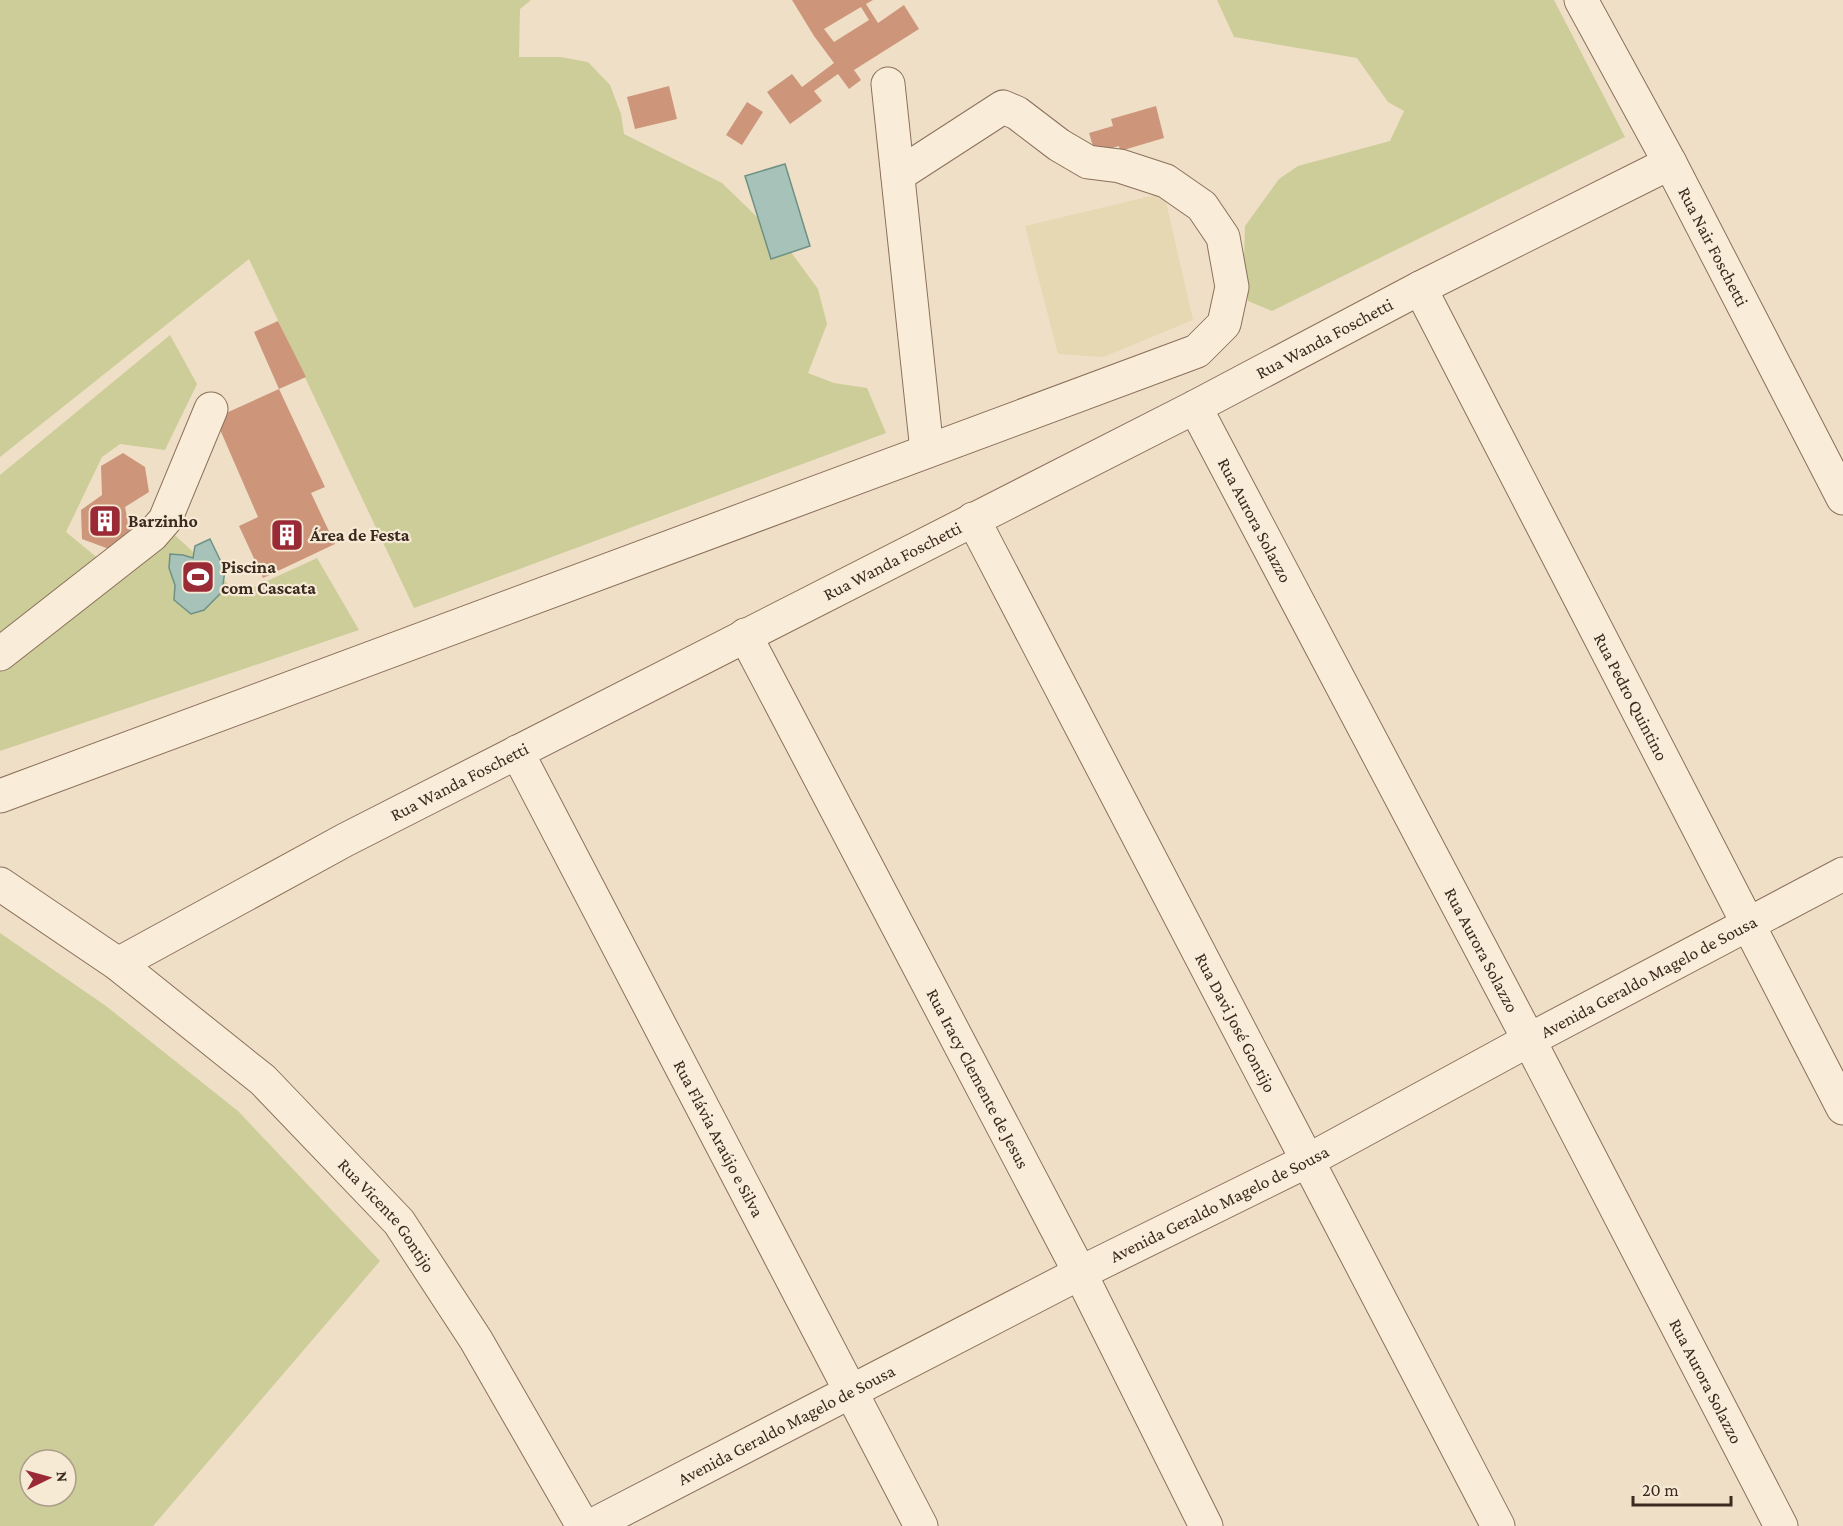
<svg xmlns="http://www.w3.org/2000/svg" width="1843" height="1526" font-family="'Crimson Pro',serif">
<style>
.farmland{fill:#e5d8b3}
.green{fill:#cccd99;fill-rule:evenodd}
.water{fill:#a7c2b8;stroke:#6d9185;stroke-width:1.5}
.building{fill:#cd967b;fill-rule:evenodd}
.lines{fill:none;stroke-linecap:round;stroke-linejoin:round}
.minor-casing{stroke:#8b705b;stroke-width:35}
.minor{stroke:#f9edd9;stroke-width:33}
.labels{text-anchor:middle;stroke-width:4.5;stroke-linejoin:round;paint-order:stroke}
.street-label{font-size:18px;fill:#3b2a1f;stroke:#f6ead5}
.poi-label{font-size:18px;font-weight:bold;fill:#3b2a1f;stroke:#f6ead5;text-anchor:start}
</style>
<rect width="100%" height="100%" fill="#efdfc6"/>
<path class="farmland" d="M1164 193 1193 320 1103 357 1058 354 1025 226Z"/>
<path class="green" d="M0 0H531L520 9 519 57H560L588 62 610 85 621 114 624 134 722 183 785 244 818 289 827 324 808 373 834 383 867 388 886 433 414 608 249 259 0 457Z
M1217 0H1554L1625 137 1272 311 1248 301 1244 258 1245 226 1279 179 1298 166 1390 141 1404 111 1388 102 1357 58 1234 37Z
M170 335 197 384 165 450 120 444 102 457 66 532 100 560 155 517 239 594 317 558 359 630 0 751V475Z
M0 933 106 1006 238 1111 380 1261 153 1526H0ZM30 1460H66V1496H30Z"/>
<path class="water" d="M785 164 810 246 771 259 745 176Z
M210 539 225 570 222 592 204 610 191 614 174 600 175 585 169 568 170 554 183 555 193 558 195 546Z"/>
<path class="building" d="M792 0H873L866 4 878 23 904 5 919 29 854 70 861 80 849 89 838 74 814 91 822 101 790 124 767 92 792 74 802 87 834 63 814 36ZM861 7 869 20 834 42 824 29Z
M669 86 677 119 635 129 627 97Z
M747 102 763 112 742 145 726 135Z
M1156 106 1164 138 1120 151 1119 146 1095 153 1089 133 1113 126 1111 119Z
M278 321 306 377 279 389 254 332Z
M279 389 325 487 311 493 335 544 263 578 239 526 258 517 215 418Z
M123 453 145 467 149 492 125 507 130 532 109 549 82 539 81 510 102 495 101 466Z"/>
<g class="lines">
<defs>
<g id="minor">
<path id="s1" d="M1581 0 1670 163 1843 498"/>
<path d="M888 84 927 451"/>
<path id="s2" d="M1420 288 1843 1108"/>
<path id="s3" d="M1195 407 1529 1040 1781 1526"/>
<path id="s4" d="M973 519 1498 1526"/>
<path id="s5" d="M745 635 1080 1273 1206 1526"/>
<path d="M0 654 152 535 165 520 211 409"/>
<path id="s6" d="M517 752 921 1526"/>
<path d="M0 796 1197 351 1224 324 1232 287 1223 237 1202 206 1166 181 1120 166 1088 162 1059 145 1017 113 1003 107 898 175"/>
<path id="s7" d="M0 884 118 964 263 1080 399 1222 476 1340 583 1526"/>
<path id="s8" d="M118 964 345 840 1195 407 1420 288 1670 163"/>
<path id="s9" d="M591 1526 1080 1273 1307 1161 1529 1040 1843 874"/>
</g>
</defs>
<use href="#minor" class="minor-casing"/>
<use href="#minor" class="minor"/>
</g>
<defs>
<symbol id="building-square" viewBox="-11 -11 22 22"><rect x="-9" y="-9" width="18" height="18" rx="4" fill="#9a2a35" stroke="#f6ead5"/><path d="M-4-6H4V6H1V3H-1V6H-4ZM-2.5-4.3h1.7v1.8h-1.7ZM.8-4.3h1.7v1.8H.8ZM-2.5-1h1.7V.8h-1.7ZM.8-1h1.7V.8H.8Z" fill="#fff"/></symbol>
<symbol id="stadium-square" viewBox="-11 -11 22 22"><rect x="-9" y="-9" width="18" height="18" rx="4" fill="#9a2a35" stroke="#f6ead5"/><path d="M0-5a6.5 5 0 1 0 0 10a6.5 5 0 1 0 0-10ZM-3.5-1.8h7v3.6h-7Z" fill="#fff"/></symbol>
</defs>
<g fill-rule="evenodd">
<use href="#building-square" x="86" y="502" width="38" height="38"/>
<use href="#building-square" x="268" y="516" width="38" height="38"/>
<use href="#stadium-square" x="179" y="558" width="38" height="38"/>
</g>
<g class="labels">
<g class="street-label">
<text dy="6" stroke="none"><textPath href="#s1" startOffset="280">Rua Nair Foschetti</textPath></text>
<text dy="6" stroke="none"><textPath href="#s8" startOffset="1359">Rua Wanda Foschetti</textPath></text>
<text dy="6" stroke="none"><textPath href="#s3" startOffset="128">Rua Aurora Solazzo</textPath></text>
<text dy="6" stroke="none"><textPath href="#s8" startOffset="873">Rua Wanda Foschetti</textPath></text>
<text dy="6" stroke="none"><textPath href="#s2" startOffset="460">Rua Pedro Quintino</textPath></text>
<text dy="6" stroke="none"><textPath href="#s8" startOffset="387">Rua Wanda Foschetti</textPath></text>
<text dy="6" stroke="none"><textPath href="#s3" startOffset="614">Rua Aurora Solazzo</textPath></text>
<text dy="6" stroke="none"><textPath href="#s9" startOffset="1192">Avenida Geraldo Magelo de Sousa</textPath></text>
<text dy="6" stroke="none"><textPath href="#s4" startOffset="568">Rua Davi José Gontijo</textPath></text>
<text dy="6" stroke="none"><textPath href="#s5" startOffset="501">Rua Iracy Clemente de Jesus</textPath></text>
<text dy="6" stroke="none"><textPath href="#s6" startOffset="436">Rua Flávia Araújo e Silva</textPath></text>
<text dy="6" stroke="none"><textPath href="#s9" startOffset="706">Avenida Geraldo Magelo de Sousa</textPath></text>
<text dy="6" stroke="none"><textPath href="#s7" startOffset="512">Rua Vicente Gontijo</textPath></text>
<text dy="6" stroke="none"><textPath href="#s3" startOffset="1100">Rua Aurora Solazzo</textPath></text>
<text dy="6" stroke="none"><textPath href="#s9" startOffset="220">Avenida Geraldo Magelo de Sousa</textPath></text>
</g>
<g class="poi-label">
<text x="128" y="527">Barzinho</text>
<text x="310" y="541">Área de Festa</text>
<text x="221" y="573">Piscina<tspan x="221" dy="21">com Cascata</tspan></text>
</g>
</g>
<g transform="translate(48 1478) rotate(85)"><circle r="28" fill="#f6ead5" stroke="#ab9d8c" stroke-width="1.5"/>
<path d="M0-4.5L10 22L0 15L-10 22Z" fill="#9a2a35"/>
<text y="-9" font-size="16" font-weight="bold" text-anchor="middle" fill="#3b2a1f">N</text>
</g>
<path d="M1633 1496v9h98v-9" fill="none" stroke="#3b2a1f" stroke-width="3"/>
<text x="1642" y="1496" font-size="18" fill="#3b2a1f" stroke="#f6ead5" stroke-width="4.5" paint-order="stroke">20 m</text>
</svg>
